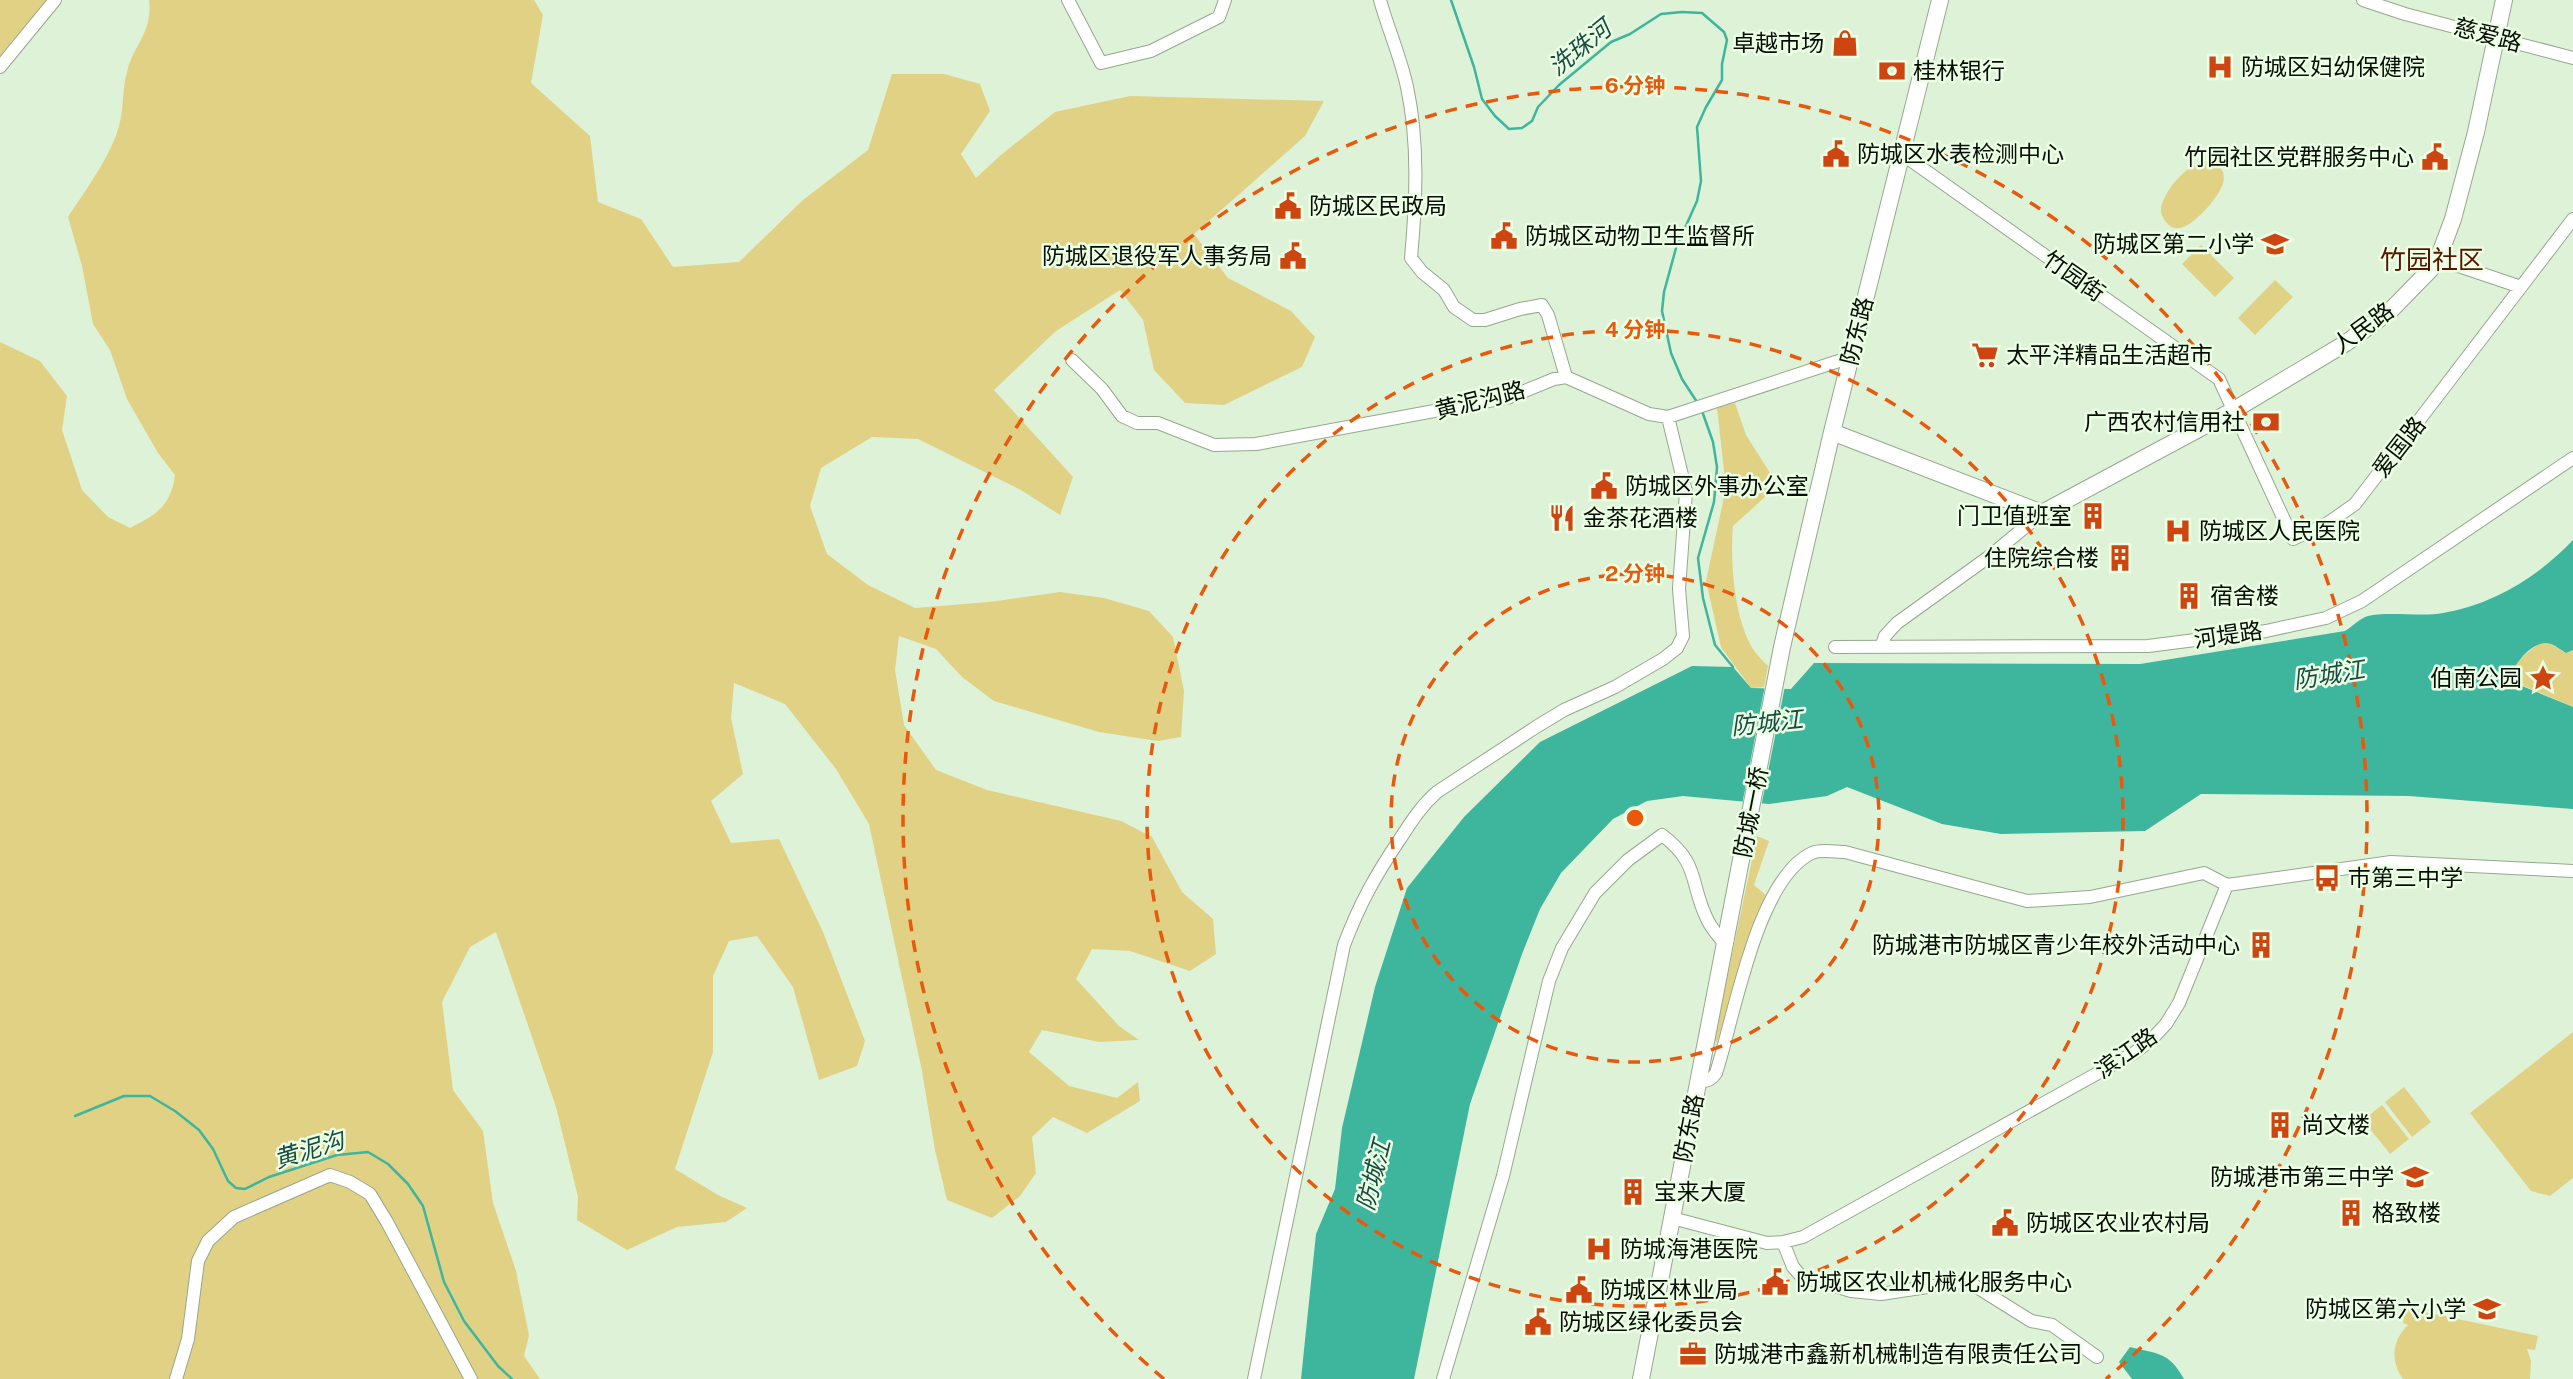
<svg xmlns="http://www.w3.org/2000/svg" width="2573" height="1379" font-family="'Public Sans','Noto Sans SC',sans-serif">
<style>
.green{fill:#e1d185}
.water{fill:#3eb59d}
.pier{fill:#def2d7}
.lines{fill:none;stroke-linecap:round;stroke-linejoin:round}
.stream{stroke:#3eb59d;stroke-width:2.5}
.minor-casing{stroke:#95a88e;stroke-width:14}
.major-casing{stroke:#95a88e;stroke-width:18}
.minor{stroke:#fff;stroke-width:12}
.major{stroke:#fff;stroke-width:16}
.ring{fill:none;stroke:#e8590c;stroke-width:3.5;stroke-dasharray:12 9}
.labels{text-anchor:middle;stroke-width:5;stroke-linejoin:round;paint-order:stroke}
.street-label{font-size:23px;fill:#070d05;stroke:#ebffe4}
.poi-label{font-size:23px;fill:#070d05;stroke:#ebffe4;text-anchor:start}
.water-label{font-size:24px;font-style:italic;fill:#194b41;stroke:#ebffe4}
.quarter-label{font-size:26px;fill:#561500;stroke:#ebffe4}
.centre{fill:#e8590c;stroke:#ebffe4;stroke-width:3.5}
.ring-label{font-size:21px;text-anchor:middle;font-weight:bold;fill:#e8590c;stroke:#ebffe4;stroke-width:5;stroke-linejoin:round;paint-order:stroke}
</style>
<rect width="100%" height="100%" fill="#def2d7"/>
<path class="green" d="M0 0H47L0 58Z
M149 0H534L543 15 531 83 590 136 598 202 641 219 673 267 739 262 803 200 868 150 892 74H944L980 84 990 111 961 154 976 178 1002 154 1055 112 1130 96 1324 101 1305 136 1194 234 1228 278 1291 311 1315 337 1302 367 1224 405 1185 403 1154 370 1143 320 1120 290 1056 331 994 390 1073 477 1060 515 1021 490 918 439 872 437 821 468 810 506 827 554 868 585 915 608 989 602 1060 592 1104 598 1149 611 1173 637 1184 691 1181 737 1158 741 1099 732 994 701 962 677 936 649 899 636 895 670 904 725 936 770 987 790 1121 821 1152 837 1182 892 1213 919 1216 954 1190 971 1130 951 1092 949 1076 979 1119 1026 1139 1040 1099 1042 1042 1030 1029 1052 1069 1086 1117 1098 1138 1082 1140 1101 1087 1133 1053 1117 1032 1137 1036 1173 1020 1196 992 1218 947 1200 935 1150 922 1071 869 824 836 769 785 704 734 683 731 718 743 774 711 801 731 843 779 839 823 932 865 1041 857 1066 819 1080 793 987 757 936 729 941 713 976V1052L675 1169 718 1195 747 1208 726 1222 677 1227 627 1250 577 1220 578 1197 556 1107 496 932 470 947 442 1002 453 1090 483 1131 493 1203 516 1271 529 1335 524 1356 540 1379H0V342L40 361 67 396 62 430 82 490 108 517 130 528C156 515 171 506 175 475L158 453 127 399 110 350 93 324 82 266 68 217C84 193 112 154 119 126 124 109 122 89 127 72 133 45 153 33 149 0Z
M2206 161C2237 168 2221 192 2208 207 2194 222 2173 243 2161 213 2159 195 2188 162 2206 161Z
M2201 245 2234 278 2215 297 2182 264Z
M2275 280 2293 297 2255 335 2238 318Z
M1735 403 1746 435 1772 476 1766 496 1733 526C1730 561 1734 618 1753 649 1757 655 1763 661 1768 666L1764 687 1751 688 1721 647 1706 581 1723 502 1725 479 1717 408Z
M2540 643H2549L2566 653 2573 650V707L2515 682 2512 674C2517 659 2528 652 2540 643Z
M1757 836 1769 841 1754 885 1767 896 1753 927 1717 1042 1714 1040Z
M2573 1032V1178L2550 1196 2531 1191 2470 1113Z
M2404 1087 2431 1122 2412 1137 2385 1102Z
M2382 1105 2409 1139 2390 1154 2363 1120Z
M2406 1308 2538 1336 2535 1350 2527 1349 2531 1361 2530 1379H2403C2390 1361 2392 1340 2408 1325L2403 1323Z"/>
<path class="water" d="M2573 540V650L2566 653C2561 650 2556 646 2551 644 2535 638 2516 661 2512 674L2515 682 2522 686 2573 707V809L2409 796 2201 794 2145 831 2001 834 1942 824 1847 787 1827 796 1769 804 1683 796 1647 801 1613 819 1561 873 1540 909 1522 954 1470 1104 1414 1379H1301L1316 1234 1335 1189 1342 1128 1375 987 1407 888 1464 817 1540 742 1692 666 1733 667 1751 688 1791 689 1814 663 2140 664 2345 631C2352 627 2360 618 2368 616 2386 611 2422 617 2443 613 2494 604 2538 577 2573 540Z
M2130 1347C2158 1354 2169 1352 2184 1379H2132L2119 1362Z"/>
<path class="pier" d="M1765 685 1785 686 1761 807 1742 805Z"/>
<g class="lines">
<path class="stream" d="M1451 0 1474 67 1482 99 1495 116 1509 129 1522 128 1532 121 1538 107 1559 85 1611 42 1630 34 1661 14 1682 12 1702 13 1724 32 1727 40 1722 64V80L1706 107 1697 127 1701 181 1697 201 1676 248 1664 292 1662 311 1671 353 1682 379 1697 402
M1702 411 1713 442 1717 467 1714 502 1698 558 1703 598 1715 645 1733 667
M75 1116 124 1096H150L175 1111 199 1130 213 1149 228 1181 236 1188 245 1189 269 1177 337 1155 368 1152 388 1164 408 1184 423 1206 444 1282 464 1321 498 1366 512 1379"/>
<defs>
<path id="minor" d="M1068 0 1101 63 1151 51 1219 17 1225 0
M1380 0C1388 29 1401 58 1407 87 1419 142 1416 203 1411 258L1422 272 1444 290 1454 307 1473 320H1485L1520 309 1542 305 1548 315 1566 377
M2363 0 2405 14 2573 58
M0 67 55 0
M1902 154 2219 379 2293 539 2328 523 2355 504 2573 219
M2438 259 2521 287
M1072 360 1102 389 1122 416 1137 423H1158L1214 445 1256 444 1510 397 1554 379 1566 377 1649 414 1668 417 1851 357
M1882 645 1885 636 1897 623 1990 556 2042 513
M1835 647 2148 646 2266 631 2326 618 2362 601 2573 458
M2227 885 2391 862 2573 871
M1699 1080C1707 1082 1711 1080 1716 1073 1734 1018 1757 878 1812 853 1821 849 1835 852 1845 852L2027 901 2090 897 2204 873 2227 885
M1672 1218 1767 1243 1783 1242 1803 1237 2134 1053 2150 1041 2166 1024 2179 1003 2227 885
M1783 1242 1793 1267 1801 1276 1851 1291 1881 1294 1967 1281 2031 1321 2052 1325 2097 1357
M176 1379 188 1339 198 1261 208 1241 234 1217 330 1175 350 1182 370 1194 387 1222 471 1379
M1254 1379 1344 945C1360 903 1375 876 1400 839 1411 822 1421 806 1437 792L1536 727 1564 710 1615 687 1663 659 1677 648 1683 636 1679 589 1686 492 1668 417
M1443 1379 1503 1176 1549 981 1562 948 1595 893 1628 860 1662 835C1701 864 1689 884 1708 921 1712 929 1719 937 1725 944"/>
<path id="major" d="M1832 432 2042 513 2234 410 2346 343 2390 311 2430 270 2438 259 2453 219 2476 132 2504 0
M1641 1379 1782 647 1832 432 1940 0"/>
</defs>
<use href="#minor" class="minor-casing"/>
<use href="#major" class="major-casing"/>
<use href="#minor" class="minor"/>
<use href="#major" class="major"/>
</g>
<g class="ring">
<circle cx="1635" cy="818" r="244"/>
<circle cx="1635" cy="818" r="488"/>
<path d="M1164 1379A732 732 0 1 1 2106 1379"/>
</g>
<defs>
<symbol id="shop-bare" viewBox="-9 -9 18 18"><path d="M-5-2.5h2.3a2.7 3.5 0 0 1 5.4 0H5L5.5 6h-11ZM-1.5-2.5h3a1.5 2.3 0 0 0-3 0Z" fill="#cd4612" stroke="#ebffe4" stroke-width="2.5" paint-order="stroke"/></symbol>
<symbol id="hospital-bare" viewBox="-9 -9 18 18"><path d="M-5-5h3v3.5h4V-5h3V5h-3V1.5h-4V5h-3Z" fill="#cd4612" stroke="#ebffe4" stroke-width="2.5" paint-order="stroke"/></symbol>
<symbol id="bank-bare" viewBox="-9 -9 18 18"><path d="M-6-4H6V4H-6ZM0-2.3a2.3 2.3 0 1 0 0 4.6a2.3 2.3 0 1 0 0-4.6Z" fill="#cd4612" stroke="#ebffe4" stroke-width="2.5" paint-order="stroke"/></symbol>
<symbol id="civic-bare" viewBox="-9 -9 18 18"><path d="M-.6-6.5H3V-4.5H.6V-3L4-1V1h2V6H-6V1h2V-1L-.6-3ZM-1.2 2.5V6h2.4V2.5Z" fill="#cd4612" stroke="#ebffe4" stroke-width="2.5" paint-order="stroke"/></symbol>
<symbol id="school-bare" viewBox="-9 -9 18 18"><path d="M0-5L7-2L0 1L-7-2ZM-4 1L0 2.5L4 1V4Q0 6-4 4Z" fill="#cd4612" stroke="#ebffe4" stroke-width="2.5" paint-order="stroke"/></symbol>
<symbol id="supermarket-bare" viewBox="-9 -9 18 18"><path d="M-6-5.5h2.5l.6 2H6L4.5 2H-2.5L-4.4-4H-6ZM-1.5 3.2a1.3 1.3 0 1 0 .1 0ZM3 3.2a1.3 1.3 0 1 0 .1 0Z" fill="#cd4612" stroke="#ebffe4" stroke-width="2.5" paint-order="stroke"/></symbol>
<symbol id="building-bare" viewBox="-9 -9 18 18"><path d="M-4-6H4V6H1V3H-1V6H-4ZM-2.5-4.3h1.7v1.8h-1.7ZM.8-4.3h1.7v1.8H.8ZM-2.5-1h1.7V.8h-1.7ZM.8-1h1.7V.8H.8Z" fill="#cd4612" stroke="#ebffe4" stroke-width="2.5" paint-order="stroke"/></symbol>
<symbol id="restaurant-bare" viewBox="-9 -9 18 18"><path d="M-5-6h1v4h1v-4h1v4h1v-4h1v5L-1.5 .5V6h-2V.5L-5-1ZM5-6V6H3V1.5H1.5Q1.5-4 5-6Z" fill="#cd4612" stroke="#ebffe4" stroke-width="2.5" paint-order="stroke"/></symbol>
<symbol id="sight-bare" viewBox="-9 -9 18 18"><path d="M0-6L1.8-2.2L6-1.7L2.9 1.2L3.7 5.4L0 3.3L-3.7 5.4L-2.9 1.2L-6-1.7L-1.8-2.2Z" fill="#cd4612" stroke="#ebffe4" stroke-width="2.5" paint-order="stroke"/></symbol>
<symbol id="bus-bare" viewBox="-9 -9 18 18"><path d="M-5-6H5V4H4V6H2V4H-2V6H-4V4H-5ZM-3.5-4V0h7V-4ZM-3.5 1.2v1.5H-2V1.2ZM2 1.2v1.5H3.5V1.2Z" fill="#cd4612" stroke="#ebffe4" stroke-width="2.5" paint-order="stroke"/></symbol>
<symbol id="office-bare" viewBox="-9 -9 18 18"><path d="M-6-3h4V-5.5h4V-3h4V5H-6ZM-1-4.5V-3h2v-1.5ZM-6 0V1H6V0Z" fill="#cd4612" stroke="#ebffe4" stroke-width="2.5" paint-order="stroke"/></symbol>
</defs>
<g fill-rule="evenodd">
<use href="#shop-bare" x="1826" y="24" width="38" height="38"/>
<use href="#hospital-bare" x="2201" y="48" width="38" height="38"/>
<use href="#bank-bare" x="1873" y="52" width="38" height="38"/>
<use href="#civic-bare" x="1817" y="135" width="38" height="38"/>
<use href="#civic-bare" x="2416" y="138" width="38" height="38"/>
<use href="#civic-bare" x="1269" y="187" width="38" height="38"/>
<use href="#civic-bare" x="1485" y="217" width="38" height="38"/>
<use href="#school-bare" x="2256" y="225" width="38" height="38"/>
<use href="#civic-bare" x="1274" y="237" width="38" height="38"/>
<use href="#supermarket-bare" x="1966" y="336" width="38" height="38"/>
<use href="#bank-bare" x="2247" y="403" width="38" height="38"/>
<use href="#civic-bare" x="1585" y="467" width="38" height="38"/>
<use href="#building-bare" x="2074" y="497" width="38" height="38"/>
<use href="#restaurant-bare" x="1543" y="499" width="38" height="38"/>
<use href="#hospital-bare" x="2159" y="512" width="38" height="38"/>
<use href="#building-bare" x="2101" y="539" width="38" height="38"/>
<use href="#building-bare" x="2170" y="577" width="38" height="38"/>
<use href="#sight-bare" x="2524" y="659" width="38" height="38"/>
<use href="#bus-bare" x="2308" y="859" width="38" height="38"/>
<use href="#building-bare" x="2242" y="926" width="38" height="38"/>
<use href="#building-bare" x="2261" y="1106" width="38" height="38"/>
<use href="#school-bare" x="2396" y="1158" width="38" height="38"/>
<use href="#building-bare" x="1614" y="1173" width="38" height="38"/>
<use href="#building-bare" x="2332" y="1194" width="38" height="38"/>
<use href="#civic-bare" x="1986" y="1204" width="38" height="38"/>
<use href="#hospital-bare" x="1580" y="1230" width="38" height="38"/>
<use href="#civic-bare" x="1756" y="1263" width="38" height="38"/>
<use href="#civic-bare" x="1560" y="1271" width="38" height="38"/>
<use href="#school-bare" x="2468" y="1290" width="38" height="38"/>
<use href="#civic-bare" x="1519" y="1303" width="38" height="38"/>
<use href="#office-bare" x="1674" y="1335" width="38" height="38"/>
</g>
<g class="labels">
<g class="street-label">
<text transform="translate(2488 35) rotate(15)" y="8">慈爱路</text>
<text transform="translate(2074 276) rotate(35)" y="8">竹园街</text>
<text transform="translate(2363 328) rotate(-36)" y="8">人民路</text>
<text transform="translate(1857 331) rotate(-76)" y="8">防东路</text>
<text transform="translate(1480 400) rotate(-14)" y="8">黄泥沟路</text>
<text transform="translate(2399 447) rotate(-52)" y="8">爱国路</text>
<text transform="translate(2228 635) rotate(-8)" y="8">河堤路</text>
<text transform="translate(1751 812) rotate(-79)" y="8">防城一桥</text>
<text transform="translate(2126 1053) rotate(-35)" y="8">滨江路</text>
<text transform="translate(1689 1128) rotate(-79)" y="8">防东路</text>
</g>
<g class="poi-label">
<text x="1824" y="51" text-anchor="end">卓越市场</text>
<text x="2241" y="75">防城区妇幼保健院</text>
<text x="1913" y="79">桂林银行</text>
<text x="1857" y="162">防城区水表检测中心</text>
<text x="2414" y="165" text-anchor="end">竹园社区党群服务中心</text>
<text x="1309" y="214">防城区民政局</text>
<text x="1525" y="244">防城区动物卫生监督所</text>
<text x="2254" y="252" text-anchor="end">防城区第二小学</text>
<text x="1272" y="264" text-anchor="end">防城区退役军人事务局</text>
<text x="2006" y="363">太平洋精品生活超市</text>
<text x="2245" y="430" text-anchor="end">广西农村信用社</text>
<text x="1625" y="494">防城区外事办公室</text>
<text x="2072" y="524" text-anchor="end">门卫值班室</text>
<text x="1583" y="526">金茶花酒楼</text>
<text x="2199" y="539">防城区人民医院</text>
<text x="2099" y="566" text-anchor="end">住院综合楼</text>
<text x="2210" y="604">宿舍楼</text>
<text x="2522" y="686" text-anchor="end">伯南公园</text>
<text x="2348" y="886">巿第三中学</text>
<text x="2240" y="953" text-anchor="end">防城港市防城区青少年校外活动中心</text>
<text x="2301" y="1133">尚文楼</text>
<text x="2394" y="1185" text-anchor="end">防城港市第三中学</text>
<text x="1654" y="1200">宝来大厦</text>
<text x="2372" y="1221">格致楼</text>
<text x="2026" y="1231">防城区农业农村局</text>
<text x="1620" y="1257">防城海港医院</text>
<text x="1796" y="1290">防城区农业机械化服务中心</text>
<text x="1600" y="1298">防城区林业局</text>
<text x="2466" y="1317" text-anchor="end">防城区第六小学</text>
<text x="1559" y="1330">防城区绿化委员会</text>
<text x="1714" y="1362">防城港市鑫新机械制造有限责任公司</text>
</g>
<g class="water-label">
<text transform="translate(1580 48) rotate(-39)" y="8">洗珠河</text>
<text transform="translate(2329 675) rotate(-9)" y="8">防城江</text>
<text transform="translate(1767 723) rotate(-6)" y="8">防城江</text>
<text transform="translate(309 1150) rotate(-17)" y="8">黄泥沟</text>
<text transform="translate(1374 1175) rotate(-76)" y="8">防城江</text>
</g>
<g class="quarter-label">
<text x="2432" y="269">竹园社区</text>
</g>
</g>
<circle cx="1635" cy="818" r="10" class="centre"/>
<g class="ring-label">
<text x="1635" y="93">6 分钟</text>
<text x="1635" y="337">4 分钟</text>
<text x="1635" y="581">2 分钟</text>
</g>
</svg>
